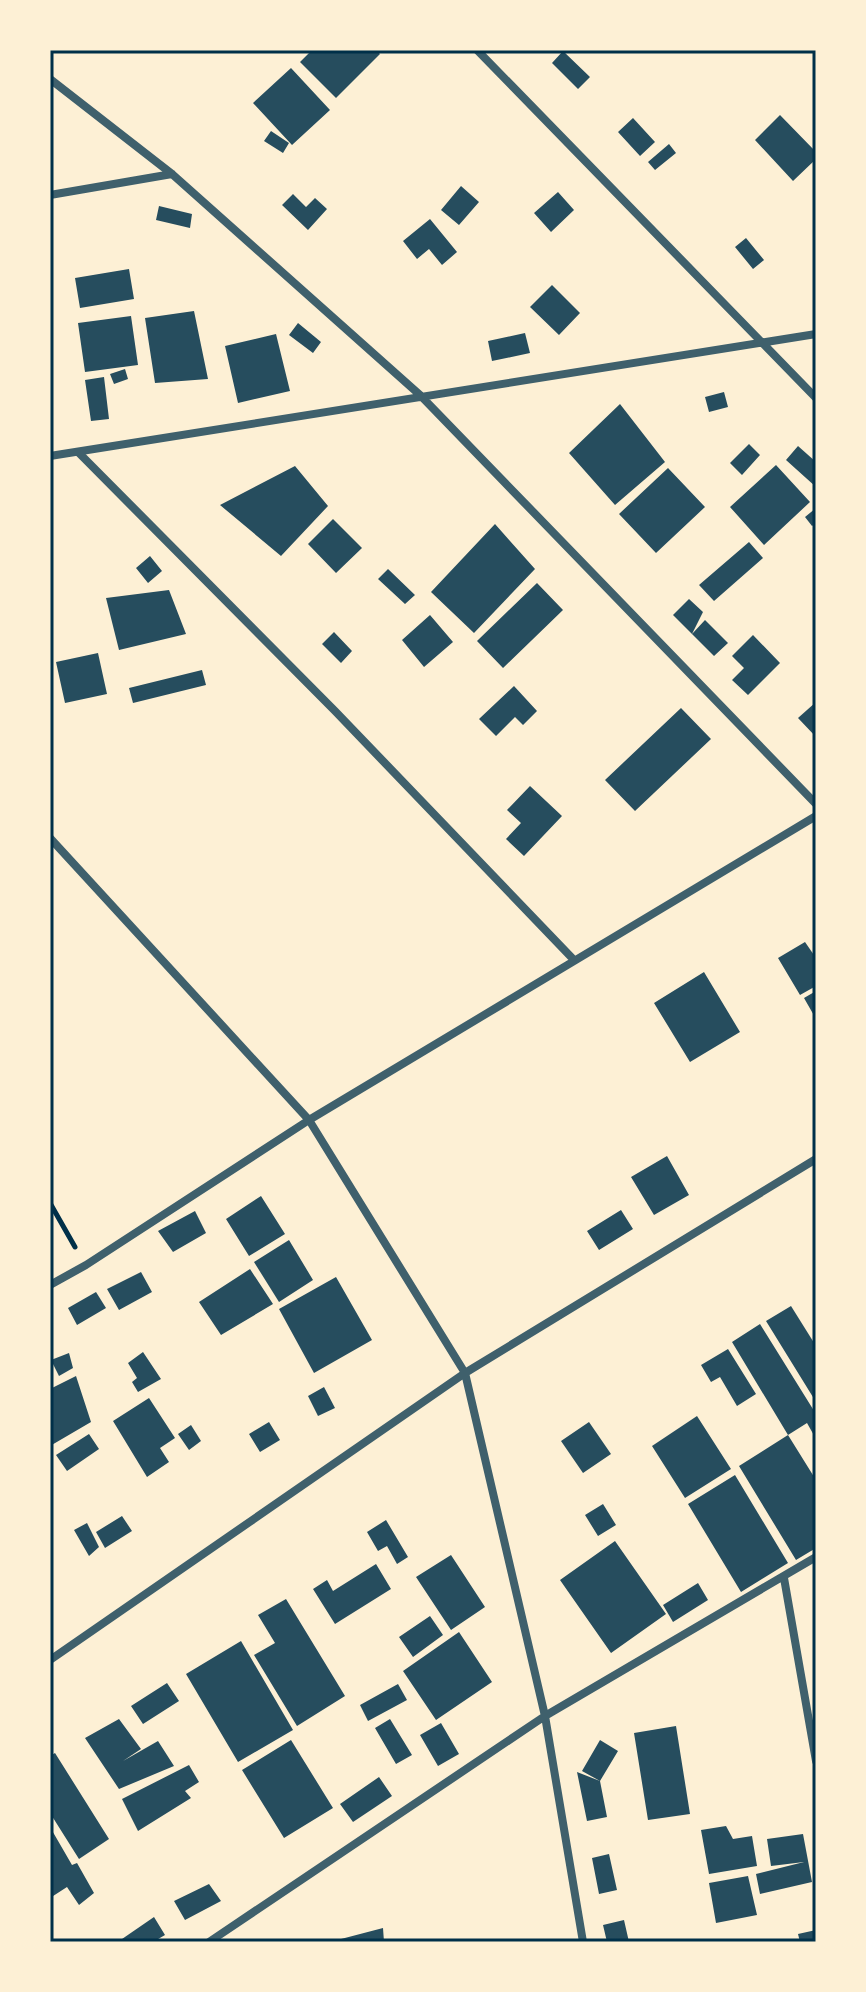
<svg xmlns="http://www.w3.org/2000/svg" width="866" height="1992" font-family="'Roboto Serif',serif">
<style>
.building{fill:#264d5e}
.lines{fill:none;stroke-linecap:round;stroke-linejoin:round}
.path{stroke:#003049;stroke-width:5}
.minor{stroke:#3f606c;stroke-width:8}
.neatline{fill:none;stroke:#003049;stroke-width:3}
</style>
<rect width="100%" height="100%" fill="#fdf0d5"/>
<path class="building" d="M312 50H376L380 54 336 98 300 62Z
M563 51 590 77 578 89 552 63Z
M291 68 330 110 292 145 253 103Z
M780 115 816 152V159L793 181 755 140Z
M633 118 655 142 640 156 618 132Z
M271 131 289 143 283 153 264 141Z
M669 144 676 153 655 170 648 162Z
M461 186 479 202 459 225 441 210Z
M558 192 574 210 551 232 534 213Z
M293 194 306 207 315 198 327 209 308 230 282 205Z
M159 206 192 214 190 228 156 220Z
M430 219 457 252 442 265 429 249 417 259 403 241Z
M746 238 764 260 753 269 735 247Z
M129 269 134 299 80 308 75 278Z
M552 285 580 313 559 335 530 307Z
M194 311 208 379 155 383 145 318Z
M131 316 138 365 85 372 78 323Z
M298 323 321 342 313 353 289 335Z
M525 333 530 353 492 361 488 341Z
M276 334 290 391 238 403 225 346Z
M125 369 128 379 114 384 110 374Z
M104 377 109 419 91 421 85 380Z
M724 392 728 407 709 412 705 397Z
M620 404 665 462 615 505 569 453Z
M749 444 760 455 742 475 730 463Z
M798 446 816 462V487L786 460Z
M776 465 810 502 764 545 730 507Z
M295 466 328 506 281 556 220 505Z
M668 468 705 507 656 553 619 514Z
M816 508V523L812 526 805 517Z
M333 519 362 548 336 573 308 544Z
M495 524 535 569 474 633 431 592Z
M749 542 763 558 714 601 699 585Z
M150 556 162 571 148 583 136 568Z
M388 569 415 595 405 604 378 579Z
M537 583 563 610 503 668 477 641Z
M169 590 186 634 119 650 106 598Z
M689 599 703 612 692 634 705 620 728 643 714 656 673 615Z
M430 615 453 642 424 667 402 640Z
M334 632 352 651 341 663 322 644Z
M753 635 780 663 748 695 732 680 744 668 732 656Z
M98 653 107 694 65 703 56 662Z
M202 670 206 685 133 703 129 688Z
M514 686 537 711 523 725 515 717 496 736 479 719Z
M816 702V737L798 718Z
M681 708 711 739 635 811 605 780Z
M530 786 562 816 524 856 506 839 521 823 507 810Z
M805 942 816 958V986L800 995 778 958Z
M704 972 740 1032 690 1062 654 1003Z
M816 991V1019L804 998Z
M667 1156 689 1195 654 1215 631 1177Z
M261 1196 285 1234 249 1256 226 1219Z
M621 1210 633 1229 599 1250 587 1231Z
M195 1211 206 1233 173 1252 158 1231Z
M289 1240 313 1280 279 1302 254 1262Z
M250 1269 273 1304 221 1335 199 1302Z
M141 1272 152 1292 119 1310 107 1289Z
M336 1277 372 1340 314 1373 279 1309Z
M96 1292 106 1308 77 1325 68 1308Z
M791 1306 816 1346V1402L766 1321Z
M760 1324 816 1414V1439L807 1423 788 1435 732 1342Z
M728 1349 756 1394 737 1406 720 1377 711 1382 701 1365Z
M143 1352 161 1379 138 1392 132 1382 137 1378 128 1363Z
M69 1353 73 1368 59 1376 51 1360Z
M76 1376 91 1422 50 1446V1389Z
M324 1387 335 1408 318 1416 308 1396Z
M149 1398 175 1438 160 1448 169 1462 147 1477 113 1421Z
M697 1416 731 1469 685 1498 652 1446Z
M269 1422 280 1440 260 1452 249 1434Z
M589 1422 611 1454 583 1473 561 1441Z
M191 1425 201 1441 189 1450 178 1434Z
M89 1434 99 1449 67 1471 56 1455Z
M788 1435 816 1480V1548L796 1560 739 1466Z
M735 1475 788 1563 741 1592 688 1504Z
M603 1504 616 1525 598 1536 585 1515Z
M122 1516 132 1531 105 1548 96 1532Z
M386 1520 408 1557 397 1564 387 1546 378 1551 367 1532Z
M87 1523 99 1547 89 1556 74 1530Z
M615 1541 666 1614 611 1653 560 1580Z
M451 1555 485 1607 451 1630 416 1577Z
M376 1564 391 1589 335 1624 313 1589 327 1580 333 1591Z
M698 1583 708 1600 673 1622 663 1605Z
M286 1599 345 1696 297 1726 254 1655 275 1643 258 1615Z
M430 1616 443 1635 413 1657 399 1637Z
M459 1632 492 1682 436 1720 403 1671Z
M241 1641 293 1730 238 1762 186 1674Z
M167 1683 179 1701 143 1724 131 1706Z
M398 1684 407 1700 368 1721 360 1705Z
M119 1719 141 1749 123 1761 158 1741 174 1766 119 1789 85 1738Z
M390 1719 412 1755 396 1764 375 1728Z
M441 1723 459 1754 438 1766 420 1735Z
M676 1726 690 1814 648 1820 634 1733Z
M291 1740 333 1808 284 1838 242 1770Z
M600 1740 618 1751 600 1781 582 1771Z
M55 1753 109 1839 79 1859 50 1813V1756Z
M189 1765 199 1782 185 1791 191 1798 138 1831 122 1799Z
M577 1772 600 1781 607 1817 587 1821Z
M379 1777 392 1796 353 1822 340 1804Z
M726 1826 733 1839 752 1836 757 1866 709 1874 701 1830Z
M50 1827 72 1865 77 1863 94 1893 79 1905 67 1887 50 1898Z
M803 1834 812 1882 760 1894 756 1874 804 1862 771 1866 767 1839Z
M609 1854 617 1890 599 1894 592 1858Z
M748 1876 757 1915 716 1923 709 1883Z
M209 1884 221 1901 185 1920 174 1901Z
M154 1917 165 1935 153 1942H123L122 1939Z
M624 1920 629 1942H607L603 1925Z
M383 1928 384 1942H342L341 1939Z
M816 1930V1942H800L798 1934Z"/>
<g class="lines">
<path class="path" d="M50 1203 75 1247"/>
<path class="minor" d="M477 50 816 398
M50 79 172 174 420 395 816 804
M50 195 172 174
M78 452 335 711 574 960
M50 456 816 334
M50 838 309 1120 465 1373 545 1716 583 1942
M50 1285 86 1265 309 1120 816 816
M784 1578 816 1761
M50 1660 465 1373 816 1159
M209 1942 545 1716 816 1557"/>
</g>
<rect width="866" height="1992" fill="none" stroke="#fdf0d5" stroke-width="104"/>
<rect x="52" y="52" width="762" height="1888" class="neatline"/>
</svg>
